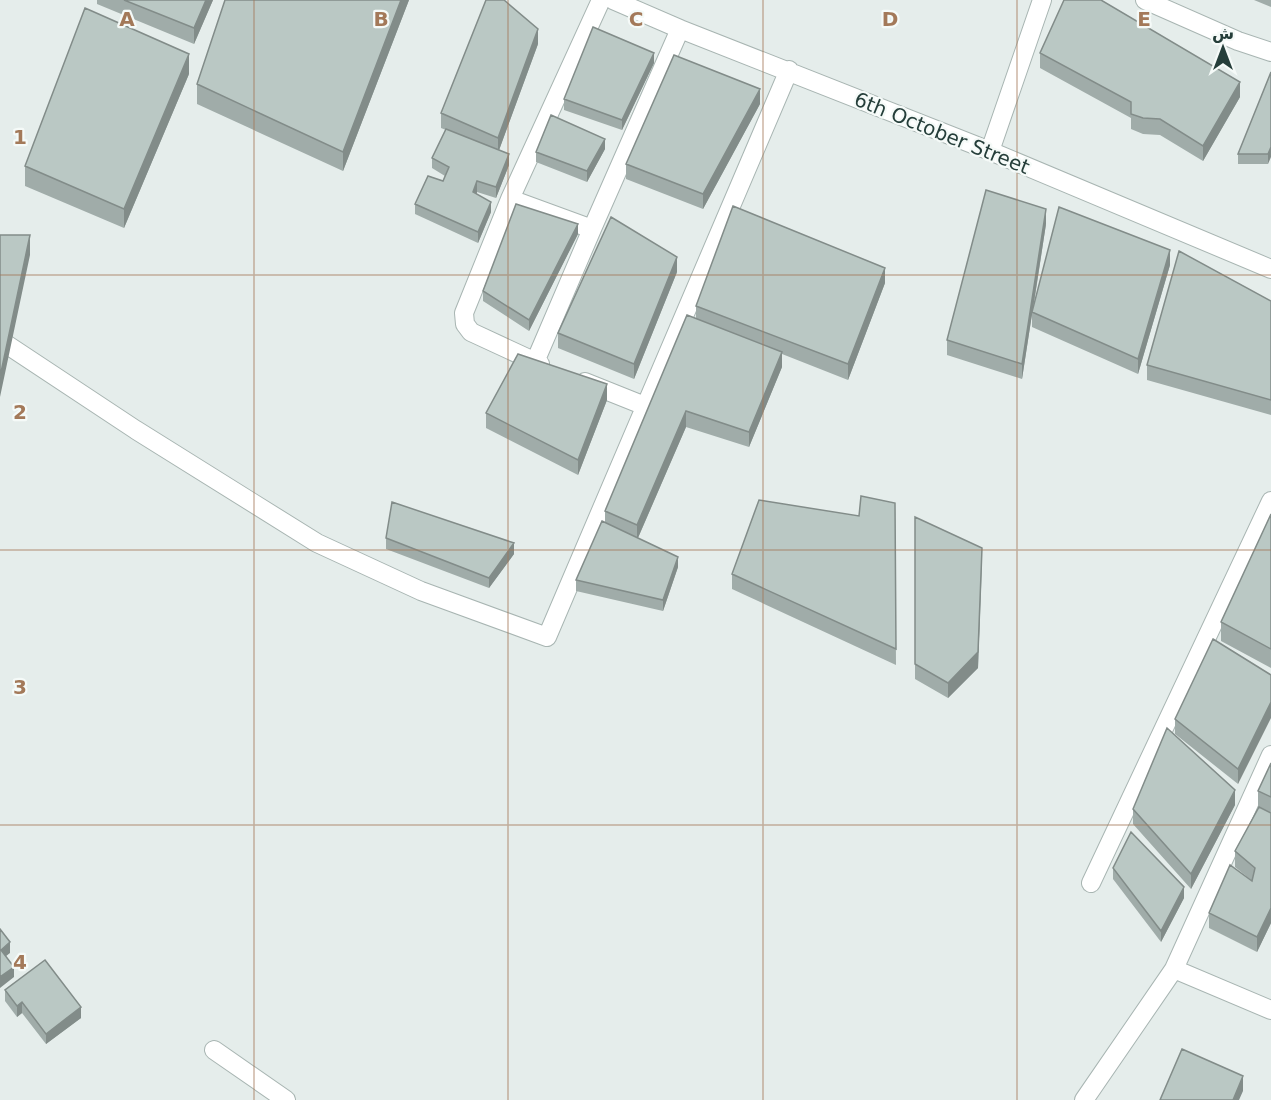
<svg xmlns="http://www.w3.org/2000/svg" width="1271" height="1100" font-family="'DejaVu Sans','Noto Naskh Arabic',sans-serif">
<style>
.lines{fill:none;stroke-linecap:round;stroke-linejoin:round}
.minor-casing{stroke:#a8b5b2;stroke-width:20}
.minor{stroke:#fff;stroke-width:18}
.wall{fill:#a0aca9}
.shaded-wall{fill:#828c89}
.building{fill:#bac8c4;stroke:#828c89;stroke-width:1.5}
.grid{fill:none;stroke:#a37959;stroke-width:1.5;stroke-opacity:0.55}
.labels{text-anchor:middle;stroke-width:4.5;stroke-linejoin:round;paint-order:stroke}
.street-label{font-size:20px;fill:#253e3a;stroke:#f5faf8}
.grid-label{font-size:20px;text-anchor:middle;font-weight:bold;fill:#a37959;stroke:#f5faf8;stroke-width:4.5;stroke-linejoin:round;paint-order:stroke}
</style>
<rect width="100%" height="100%" fill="#e5edeb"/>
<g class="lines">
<defs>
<path id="minor" d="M613 0 680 29 990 151 1271 269
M1145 0 1238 41 1271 52
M990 151 1042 0
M510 199 592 229 680 29
M0 340 136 430 317 543 421 591 547 637 789 70
M535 362 592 229
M540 364 471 332 465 324 464 313 510 199 601 0
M585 382 645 406
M1091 883 1271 501
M1174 969 1271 1010
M214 1050 286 1100
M1084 1100 1174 969 1271 755"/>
</defs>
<use href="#minor" class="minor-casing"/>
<use href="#minor" class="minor"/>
</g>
<path class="wall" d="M97 0H213L194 44 97 4Z
M225 0H409L343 171 197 104V84Z
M1254 0H1271V7Z
M538 44 499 150 509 165 496 198 477 192V194L491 212 478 243 415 214V204L443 181 445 176 432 168V158L446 130 441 128V113Z
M1040 53 1240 97 1203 161 1160 135 1143 134 1131 129V118L1040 68Z
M654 63 622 130 564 110V99Z
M1271 72 1268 164H1238V154Z
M189 74 124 228 25 186V166Z
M760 104 703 209 626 179V164Z
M605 149 587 182 536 162V152Z
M1046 224 1033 310 1170 265 1138 374 1032 327V314L1022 379 947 355V340Z
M578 234 529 331 483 301V291Z
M677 272 634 379 558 348V333Z
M885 283 848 380 782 354V367L749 447 686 427 638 538 678 567 663 611 576 591V580L605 523V511L696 318V306Z
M1271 301V415L1147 380V365Z
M607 400 578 475 486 428V413Z
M895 503 896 665 732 589V574L859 516Z
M1271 514V668L1221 641V622Z
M915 517 982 564 978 668 948 698 915 679Z
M386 538 514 554 489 588 386 549Z
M1271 675 1238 784 1175 734V719Z
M1271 763V923L1257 952 1209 928V913L1251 880 1235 867V851L1258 808V791Z
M1235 805 1191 889 1133 824V809Z
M1113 868 1184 898 1161 942 1113 879Z
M5 990 81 1018 46 1044 22 1013 17 1017 5 1001Z"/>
<path class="shaded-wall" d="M206 0H213L194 44V28Z
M401 0H409L343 171V152Z
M538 29V44L498 153V138Z
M654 53V63L622 130V120Z
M189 54V74L124 228V209Z
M1240 82V97L1203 161V146Z
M760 89V104L703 209V194Z
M605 139V149L587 182V171Z
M1271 147V157L1268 164V154Z
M509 154V165L496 198V187Z
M477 181V192L473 203V192Z
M491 202V212L478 243V232Z
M1046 209V224L1022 379V364Z
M578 224V234L529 331V320Z
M30 235V255L0 397V377Z
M1170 250V265L1138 374V359Z
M677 257V272L634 379V364Z
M885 268V283L848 380V364Z
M782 352V367L749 447V432Z
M607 384V400L578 475V460Z
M686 411V427L637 540V525Z
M514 543V554L489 588V578Z
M982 548 978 668 948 698V683Z
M678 557V567L663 611V600Z
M1271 702V718L1238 784V769Z
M1235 790V805L1191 889V874Z
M1184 887V898L1161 942V931Z
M1271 908V923L1257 952V937Z
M10 942V953L1 960V950Z
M14 967V977L0 988V977Z
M22 1002V1013L17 1017V1006Z
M81 1007V1018L46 1044V1034Z
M1243 1076V1091L1239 1100H1233Z"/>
<path class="building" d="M124 0H206L194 28Z
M225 0H401L343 152 197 84Z
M486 0H504L538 29 498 138 441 113Z
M1064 0H1101L1240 82 1203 146 1160 119 1143 118 1131 114V102L1040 53Z
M85 8 189 54 124 209 25 166Z
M593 27 654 53 622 120 564 99Z
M674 55 760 89 703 194 626 164Z
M1271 72V147L1268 154H1238Z
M551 115 605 139 587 171 536 152Z
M446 129 509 154 496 187 477 181 473 192 491 202 478 232 415 204 428 176 443 181 449 167 432 158Z
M986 190 1046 209 1022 364 947 340Z
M516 204 578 224 529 320 483 291Z
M733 206 885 268 848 364 696 306Z
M1059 207 1170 250 1138 359 1032 312Z
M611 217 677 257 634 364 558 333Z
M0 235H30L0 377Z
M1179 251 1271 301V400L1147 365Z
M687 315 782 352 749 432 686 411 637 525 605 511Z
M518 354 607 384 578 460 486 413Z
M861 496 895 503 896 649 732 574 759 500 859 516Z
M392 502 514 543 489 578 386 538Z
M1271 514V649L1221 622Z
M915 517 982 548 978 652 948 683 915 664Z
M602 521 678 557 663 600 576 580Z
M1213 639 1271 675V702L1238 769 1175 719Z
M1167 728 1235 790 1191 874 1133 809Z
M1271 763V797L1258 791Z
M1259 807 1271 813V908L1257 937 1209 913 1230 865 1252 881 1255 868 1235 851Z
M1131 832 1184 887 1161 931 1113 868Z
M0 929 10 942 1 950 14 967 0 977Z
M45 960 81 1007 46 1034 22 1002 17 1006 5 990Z
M1182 1049 1243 1076 1233 1100H1160Z"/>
<path class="grid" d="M254 0V1100M508 0V1100M763 0V1100M1017 0V1100M0 275H1271M0 550H1271M0 825H1271"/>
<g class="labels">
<g class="street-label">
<text transform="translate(942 133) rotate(22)" y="7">6th October Street</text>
</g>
</g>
<g class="grid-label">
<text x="127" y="26">A</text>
<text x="381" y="26">B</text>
<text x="636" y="26">C</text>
<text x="890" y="26">D</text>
<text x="1144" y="26">E</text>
<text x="20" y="144">1</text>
<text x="20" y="419">2</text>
<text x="20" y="694">3</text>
<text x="20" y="969">4</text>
</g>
<g transform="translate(1223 48)" stroke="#f5faf8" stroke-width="4.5" paint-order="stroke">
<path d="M0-4.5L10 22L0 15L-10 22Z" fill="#253e3a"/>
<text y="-9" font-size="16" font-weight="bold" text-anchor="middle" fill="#253e3a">ش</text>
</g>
</svg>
